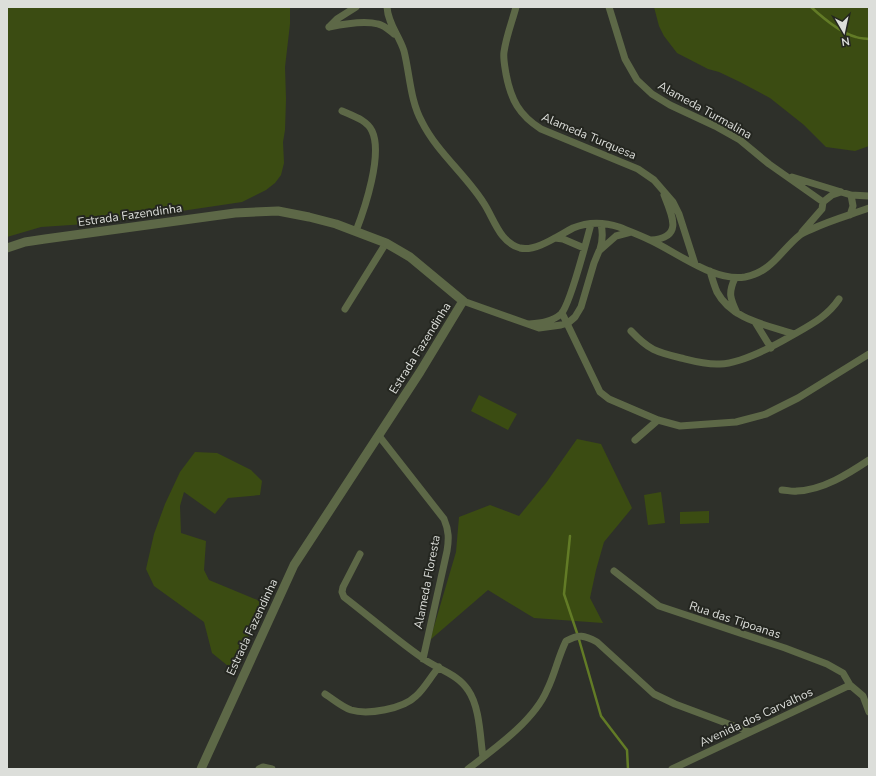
<svg xmlns="http://www.w3.org/2000/svg" width="876" height="776" font-family="'Nunito Sans',sans-serif">
<style>
.green{fill:#3b4c12}
.lines{fill:none;stroke-linecap:round;stroke-linejoin:round}
.stream{stroke:#627b26;stroke-width:2.5}
.minor{stroke:#5d6847;stroke-width:7}
.tertiary{stroke:#5d6847;stroke-width:9}
.labels{text-anchor:middle;stroke-width:4;stroke-linejoin:round;paint-order:stroke}
.street-label{font-size:12px;fill:#dcdeda;stroke:#242620}
</style>
<rect width="100%" height="100%" fill="#2e302a"/>
<path class="green" d="M7 7H290V24L285 67 286 99 285 130 283 142 284 163 281 175 275 183 266 190 242 202 101 223 41 227 7 237Z
M654 7H869V146L855 151 826 147 804 125 770 98 740 82 719 72 708 69 677 53 664 36 659 26Z
M479 395 517 414 508 430 471 411Z
M577 439 601 444 632 508 604 542 596 570 590 598 603 623 534 618 488 590 430 640 456 552 459 517 490 505 519 516 546 483Z
M195 452 217 453 251 470 262 481 260 495 228 498 215 514 184 492 180 506 181 533 206 541 204 570 209 580 267 604 246 641 233 670 212 653 204 622 154 586 146 569 154 534 165 504 180 472Z
M661 492 665 523 648 525 644 495Z
M709 511V523L680 524V512Z"/>
<g class="lines">
<path class="stream" d="M811 7C823 18 840 33 856 37 860 39 865 38 869 39
M570 536 564 594 578 636 601 716 627 750 628 769"/>
<path class="minor" d="M387 7C388 24 399 35 404 51 410 75 410 100 422 122 437 152 465 174 483 202 494 218 499 242 520 248 536 252 559 235 573 228 587 222 604 222 619 227 629 231 640 235 650 240 678 253 714 282 745 277 772 272 781 250 800 235 804 232 808 231 812 229 831 220 850 215 869 208
M516 7C512 22 506 37 504 52 503 59 505 67 506 74 511 100 519 115 541 129L638 169 654 180 673 202 679 214 695 264
M609 7 625 59 637 80 652 94 670 105 715 126 740 140 769 164 823 202 822 209 802 232
M329 27C343 24 364 20 378 24 384 25 389 30 394 34
M329 27 337 19 356 7
M342 111C353 116 367 120 372 131 383 154 365 208 356 231
M792 177 851 195 869 196
M823 202 832 195 841 192
M850 215 853 206 851 195
M555 238 563 239 584 248
M651 240C683 238 673 217 664 195
M600 249C603 240 603 233 601 224
M710 271C712 278 714 285 717 292 732 320 767 325 794 334
M735 278C728 293 730 298 737 313
M463 301 539 328 561 325 568 323 575 317 581 307 594 263 599 251 616 236 631 232
M345 309 386 243
M562 313 600 392 609 399 658 420 680 426 736 422 766 414 798 398 869 354
M755 322 771 348
M529 324C540 323 552 322 561 314 570 305 587 239 591 224
M631 331C649 350 656 352 681 358 693 361 707 365 720 364 742 363 772 347 791 336 810 325 827 317 839 299
M379 436 444 519C449 531 449 539 447 551L423 659
M635 440 658 420
M782 490C787 490 792 492 797 491 823 490 848 474 869 460
M360 554 343 587 342 592 344 597C370 617 394 638 421 657 436 669 457 673 468 690 480 707 480 737 483 757
M614 571 659 606 785 648 827 664 843 673 850 685 863 696 869 712
M325 694C333 699 342 707 351 710 368 715 403 709 416 696 425 688 431 676 439 667
M259 769 263 767 272 769
M468 769C494 749 534 721 547 690 555 674 558 657 566 641 579 634 584 635 597 642L654 694 675 704 750 732
M672 769 850 685"/>
<path class="tertiary" d="M7 248 25 242 45 239 235 213 278 211 309 217 336 224 386 243 410 257 463 301 420 372 294 565 201 769"/>
</g>
<g class="labels">
<g class="street-label">
<text transform="translate(705 110) rotate(29)" y="4">Alameda Turmalina</text>
<text transform="translate(589 136) rotate(23)" y="4">Alameda Turquesa</text>
<text transform="translate(130 215) rotate(-8)" y="4">Estrada Fazendinha</text>
<text transform="translate(420 348) rotate(-58)" y="4">Estrada Fazendinha</text>
<text transform="translate(427 582) rotate(-79)" y="4">Alameda Floresta</text>
<text transform="translate(735 620) rotate(18)" y="4">Rua das Tipoanas</text>
<text transform="translate(252 627) rotate(-65)" y="4">Estrada Fazendinha</text>
<text transform="translate(756 717) rotate(-25)" y="4">Avenida dos Carvalhos</text>
</g>
</g>
<rect width="876" height="776" fill="none" stroke="#dcdeda" stroke-width="16"/>
<g transform="translate(844 32) rotate(171)" stroke="#242620" stroke-width="3" paint-order="stroke">
<path d="M0-3L7 15L0 10L-7 15Z" fill="#dcdeda"/>
<text y="-6" font-size="11" font-weight="bold" text-anchor="middle" fill="#dcdeda">N</text>
</g>
</svg>
